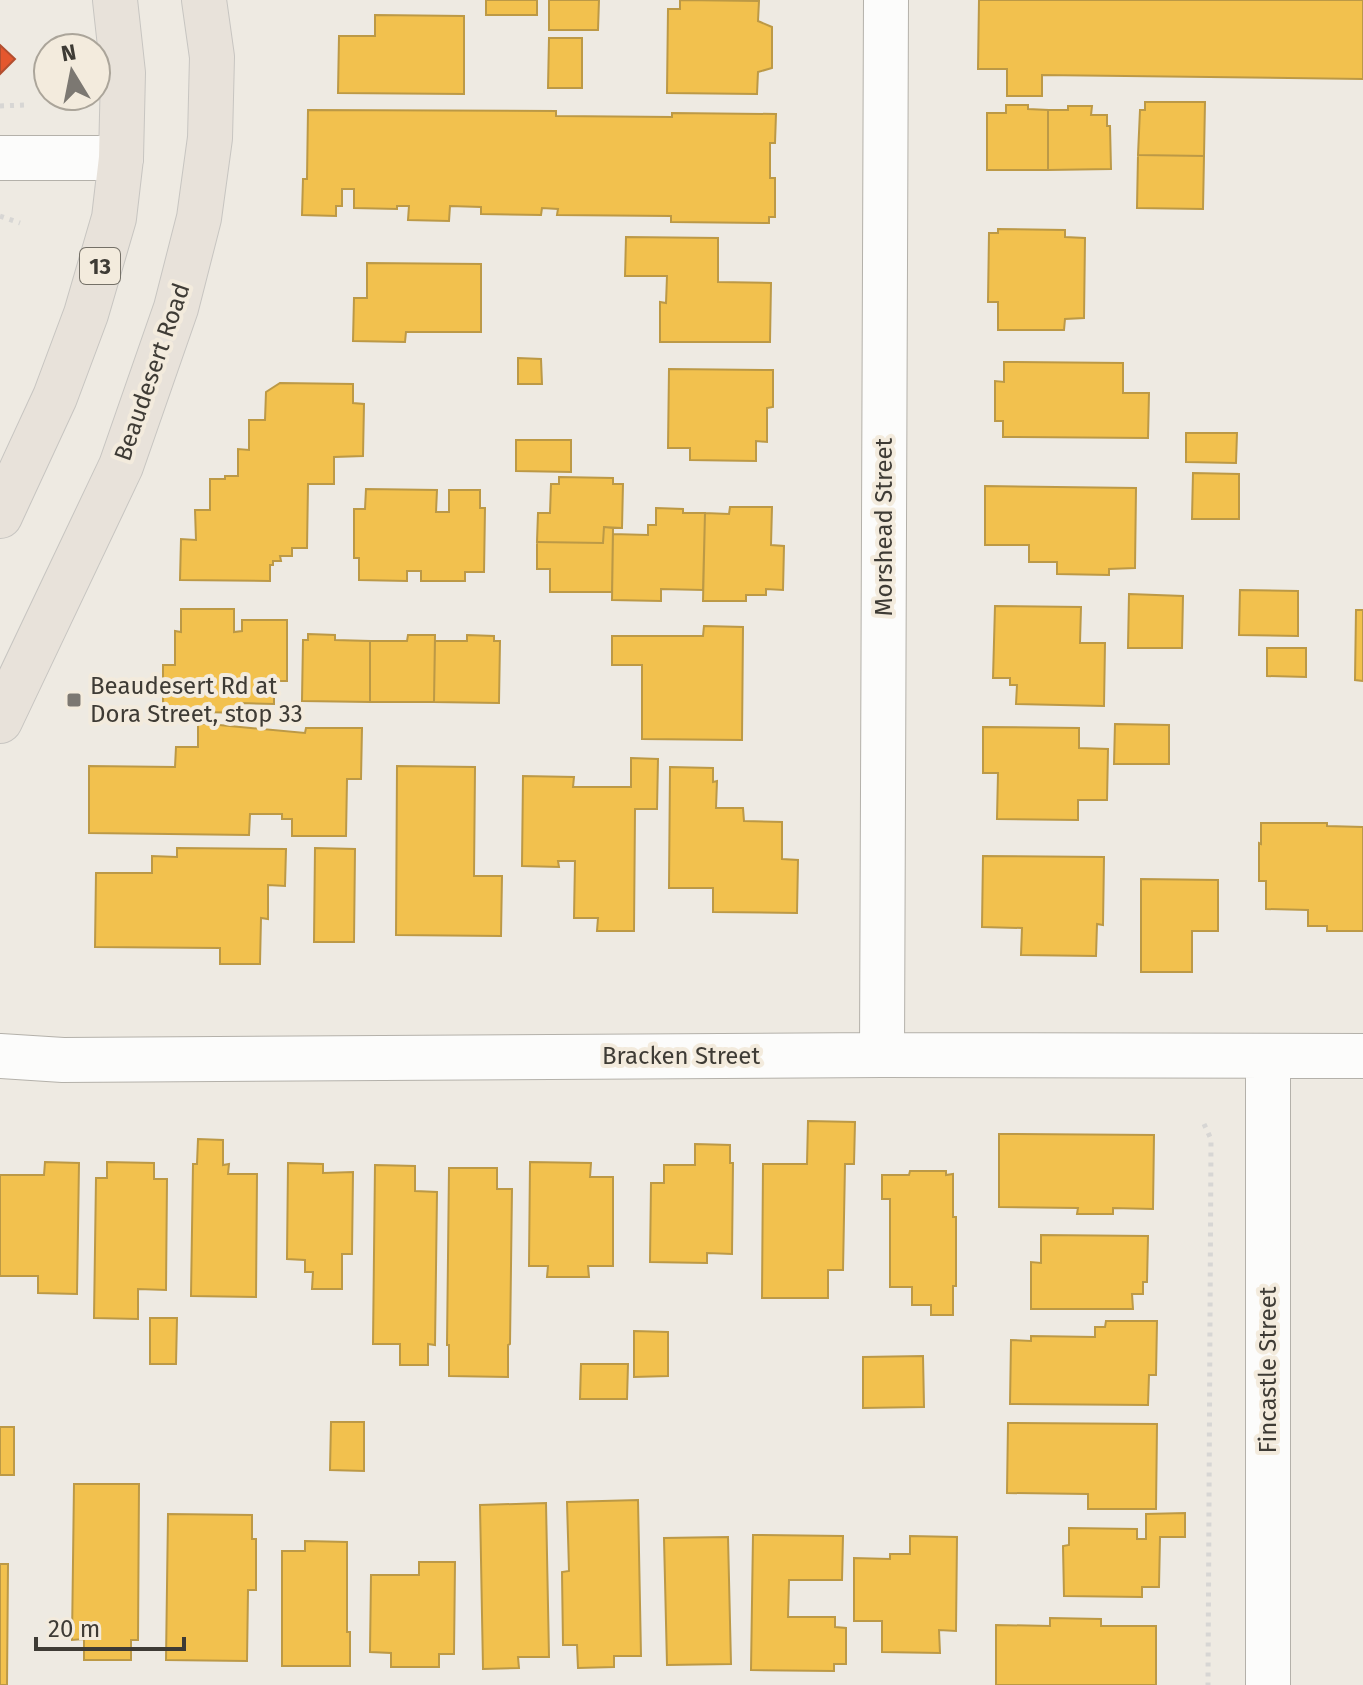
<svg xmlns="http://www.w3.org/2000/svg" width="1363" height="1685" font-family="'Fira Sans',sans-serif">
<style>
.homes{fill:#f2c14e;stroke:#bc9946;stroke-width:2}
.shops{fill:#e4572e;stroke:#b24f30;stroke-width:2}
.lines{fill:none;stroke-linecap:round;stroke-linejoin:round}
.minor-casing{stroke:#b4b1aa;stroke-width:46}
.trunk-casing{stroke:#c7c5c1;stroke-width:46}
.path{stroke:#d7d6d4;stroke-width:5;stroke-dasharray:4 6;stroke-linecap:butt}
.minor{stroke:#fcfcfb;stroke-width:44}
.trunk{stroke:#e8e2da;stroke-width:44}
.poi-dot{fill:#7c7872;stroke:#f3ebdd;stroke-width:3}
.labels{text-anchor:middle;stroke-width:8;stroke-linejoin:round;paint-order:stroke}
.shield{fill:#f3ebdd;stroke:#747067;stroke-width:2}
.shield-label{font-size:22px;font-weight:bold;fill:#3e3b35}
.street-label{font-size:24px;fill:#3e3b35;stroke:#f3ebdd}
.poi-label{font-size:24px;fill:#3e3b35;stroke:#f3ebdd;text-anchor:start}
</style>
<rect width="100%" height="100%" fill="#eeeae2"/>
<path class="homes" d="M486 0H537V15H486Z
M549 0H599L598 30H549Z
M680 0 759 1 758 21 772 27V68L758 72 757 94 667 93 668 9H680Z
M979 0H1363V79L1042 75V96H1007V69H978Z
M375 15 464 16V94L338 93 339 36H375Z
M549 38H582V88H548Z
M1145 102H1205L1204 156 1138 155 1140 110H1145Z
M1006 105H1028V109L1048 110V170H987V113H1006Z
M1068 106H1092L1091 115H1107V126H1110L1111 169 1048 170V110H1068Z
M308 110 556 111V116L672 117V113L776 114 775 143H770V178H775V217H769V223L671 222V216L557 215 558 209 542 208 541 215 481 214V207L450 206 449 221 408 220 409 206H397V209L354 208V189H342V206H336V216L302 215 303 179H307Z
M1138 155 1204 156 1203 209 1137 208Z
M998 229 1065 230V237L1085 238 1084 318 1065 319 1064 330H998V302H988L989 233H998Z
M626 237 718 238V282L771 283 770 342H660V302L666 303 667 276H625Z
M367 263 481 264V332H406L405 342 353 341 354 298H367Z
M518 358 541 359 542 384H518Z
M1004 362 1123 363V393H1149L1148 438 1003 437V421H995V381L1004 382Z
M669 369 773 370V407L767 408V442L756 441V461L690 460V448H668Z
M280 383 353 384V403L364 404 363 456 334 457V484H308L307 548H292V556H280L281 561H273V565H270V581L180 580 181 539 196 540 195 510H210V479H225V476H238V449L249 450V420H265L266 392Z
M1186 433H1237L1236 463 1186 462Z
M516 440H571V472L516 471Z
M1193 473 1239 474V519H1192Z
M559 477 613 478V484H623L622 528 604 527 603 543 537 542 538 513H550L551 484H559Z
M985 486 1136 488 1135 568 1109 569V575L1057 574V562H1029V545H985Z
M366 489 437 490 436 512H449V490H480V508H485L484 572H465V581H421V571H407V581L359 580V558H354V509H365Z
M730 507H772L771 545 784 546 783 590 766 589V595H746V601H703L705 513 729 514Z
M656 508 683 509V513H705L703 590 661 589V601L612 600 613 534 648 535V525H656Z
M604 527 613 528 612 592H550V569H537V542L603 543Z
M1240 590 1298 591V636L1239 635Z
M1129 594 1183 596 1182 648H1128Z
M995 606 1081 607 1080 643H1105L1104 706 1016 704 1017 685H1010V678H993Z
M181 609H234V632L242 631V620H287V681H274V704L241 703 242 713 163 711V665H175V631L181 632Z
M1356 610H1363V681L1355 680Z
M704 626 743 627 742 740 642 739V665H612V636H703Z
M308 634 335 635V640L370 641V702L302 701 303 640H308Z
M408 635H435L434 702H370V641H407Z
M467 635 494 636V641H500L499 703 434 702 435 641H467Z
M1267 648H1306V677L1267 676Z
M198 723 305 733 306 728H362L361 779H347L346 836H292V819H282V814H250L249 835 89 833V766L175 767 176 747H198Z
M1115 724 1169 725V764H1114Z
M983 727 1079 728V748L1108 749 1107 800H1078V820L997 819 998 773H983Z
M631 758 658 759 657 809H635L634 931H597L598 918H574L575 861H558L559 867 522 866 523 776 574 777 573 787H631Z
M397 766 475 767 474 876H502L501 936 396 935Z
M670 767 713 768V782L717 781 716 808H743L744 821 782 822V859L798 860 797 913 713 912V888H669Z
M1261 823H1327V826L1363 827V931H1327V926H1308V910L1266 909V881H1259V843L1261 844Z
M177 848 286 849 285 886 268 885V919L261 918 260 964H220V948L95 947 96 873H152V856L177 857Z
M315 848 355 849 354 942H314Z
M983 856 1104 857 1103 925 1097 924 1096 956 1021 955 1022 928 982 927Z
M1141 879 1218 880V931H1192V972H1141Z
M808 1121 855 1122 854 1164H845L843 1270H828V1298H762L763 1164H807Z
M999 1134 1154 1135 1153 1209 1113 1208V1214H1077L1078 1208 999 1207Z
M198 1139 223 1140V1165L229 1164 228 1174H257L256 1297 191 1296 193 1164H197Z
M695 1144 730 1145V1163H733L732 1254 707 1253V1263L650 1262 651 1183H664V1165H695Z
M45 1162 79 1163 77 1294 38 1293V1276H0V1175H44Z
M107 1162 154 1163V1179H167L166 1290 138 1289V1319L94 1318 96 1178H107Z
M530 1162 591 1163 590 1177H613V1266H588L589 1277H547L548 1266H529Z
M288 1163 323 1164V1173L353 1172 352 1254H342V1289H312L313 1272H305V1260L287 1259Z
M375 1165 415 1166V1191L437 1192 435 1345 428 1344V1365H400V1344H373Z
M449 1168H497V1189H512L510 1344 508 1345V1377L449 1376V1345H447Z
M910 1171H946V1175L953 1174V1217H956V1286H953V1315H931V1305H912V1287H890V1199H882V1175H909Z
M1041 1235 1148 1236 1147 1282H1143V1294H1132L1133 1309H1031V1262L1041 1263Z
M150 1318H177L176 1364H150Z
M1106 1321H1157L1156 1375H1149L1148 1405 1010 1404 1011 1340 1031 1341V1336L1095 1337V1327H1105Z
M634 1331 668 1332V1376L634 1377Z
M923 1356 924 1407 863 1408V1357Z
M581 1364H628L627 1399H580Z
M331 1422H364V1471L330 1470Z
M1008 1423 1157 1424 1156 1509H1088V1494L1007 1493Z
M0 1427H14V1475H0Z
M74 1484H139L138 1640H131V1660H84V1639L72 1640Z
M638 1500 641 1656H614V1667L578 1668 577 1645H563L562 1572 569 1571 567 1502Z
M546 1503 549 1657H518L519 1668 483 1669 480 1505Z
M1185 1513V1537H1160L1159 1587H1142V1597L1064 1596 1063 1546 1069 1545V1528L1137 1529V1539H1146V1514Z
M168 1514 252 1515V1539H256V1590H248L247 1661 166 1660Z
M753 1535 843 1536 842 1580H789L788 1617H835V1627L846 1628V1664H834V1671L751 1670Z
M910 1536 957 1537 956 1631 939 1630 940 1653 882 1652V1621H854V1558L890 1559V1554H910Z
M728 1537 731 1664 667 1665 664 1538Z
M305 1541 347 1542V1632H350V1666H282V1551H305Z
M419 1562H455L454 1654H439V1667H391V1653L370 1652 371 1575H419Z
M0 1564H8L7 1685H0Z
M1050 1618 1101 1619V1626H1156V1685H996V1625L1050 1626Z"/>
<path class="shops" d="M0 45 15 59 0 74Z"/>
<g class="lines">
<defs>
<path id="minor" d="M0 158H121
M882 1055 886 0
M0 1056 63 1060 882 1055 1363 1056
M1268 1056V1685"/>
<path id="trunk" d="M0 516 55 397 86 314 114 218 121 158 123 73 115 0
M0 721 121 466 176 308 199 218 210 138 212 57 204 0"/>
</defs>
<use href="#minor" class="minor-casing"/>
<use href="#trunk" class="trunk-casing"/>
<path class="path" d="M0 106 26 105
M0 216 20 223
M1204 1124 1211 1139 1208 1685"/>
<use href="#minor" class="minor"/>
<use href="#trunk" class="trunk"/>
</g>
<rect class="poi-dot" x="66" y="692" width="16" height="16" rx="4"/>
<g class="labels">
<rect class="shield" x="80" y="248" width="40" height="36" rx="6"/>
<g class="shield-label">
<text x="100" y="274">13</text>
</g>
<g class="street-label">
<text transform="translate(152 372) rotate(-71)" y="8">Beaudesert Road</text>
<text transform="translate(884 527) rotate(-90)" y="8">Morshead Street</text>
<text x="681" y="1064">Bracken Street</text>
<text transform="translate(1268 1370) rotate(-90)" y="8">Fincastle Street</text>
</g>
<g class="poi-label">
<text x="90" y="694">Beaudesert Rd at<tspan x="90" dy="28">Dora Street, stop 33</tspan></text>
</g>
</g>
<g transform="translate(72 72) rotate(350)"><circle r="38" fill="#f3ebdd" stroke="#aba59a" stroke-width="2"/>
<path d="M0-6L14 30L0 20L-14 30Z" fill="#7c7872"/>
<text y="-12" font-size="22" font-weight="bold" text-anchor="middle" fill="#3e3b35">N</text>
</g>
<path d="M36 1637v12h148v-12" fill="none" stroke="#3e3b35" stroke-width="4"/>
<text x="48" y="1637" font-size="24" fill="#3e3b35" stroke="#f3ebdd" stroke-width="6" paint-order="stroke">20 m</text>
</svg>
